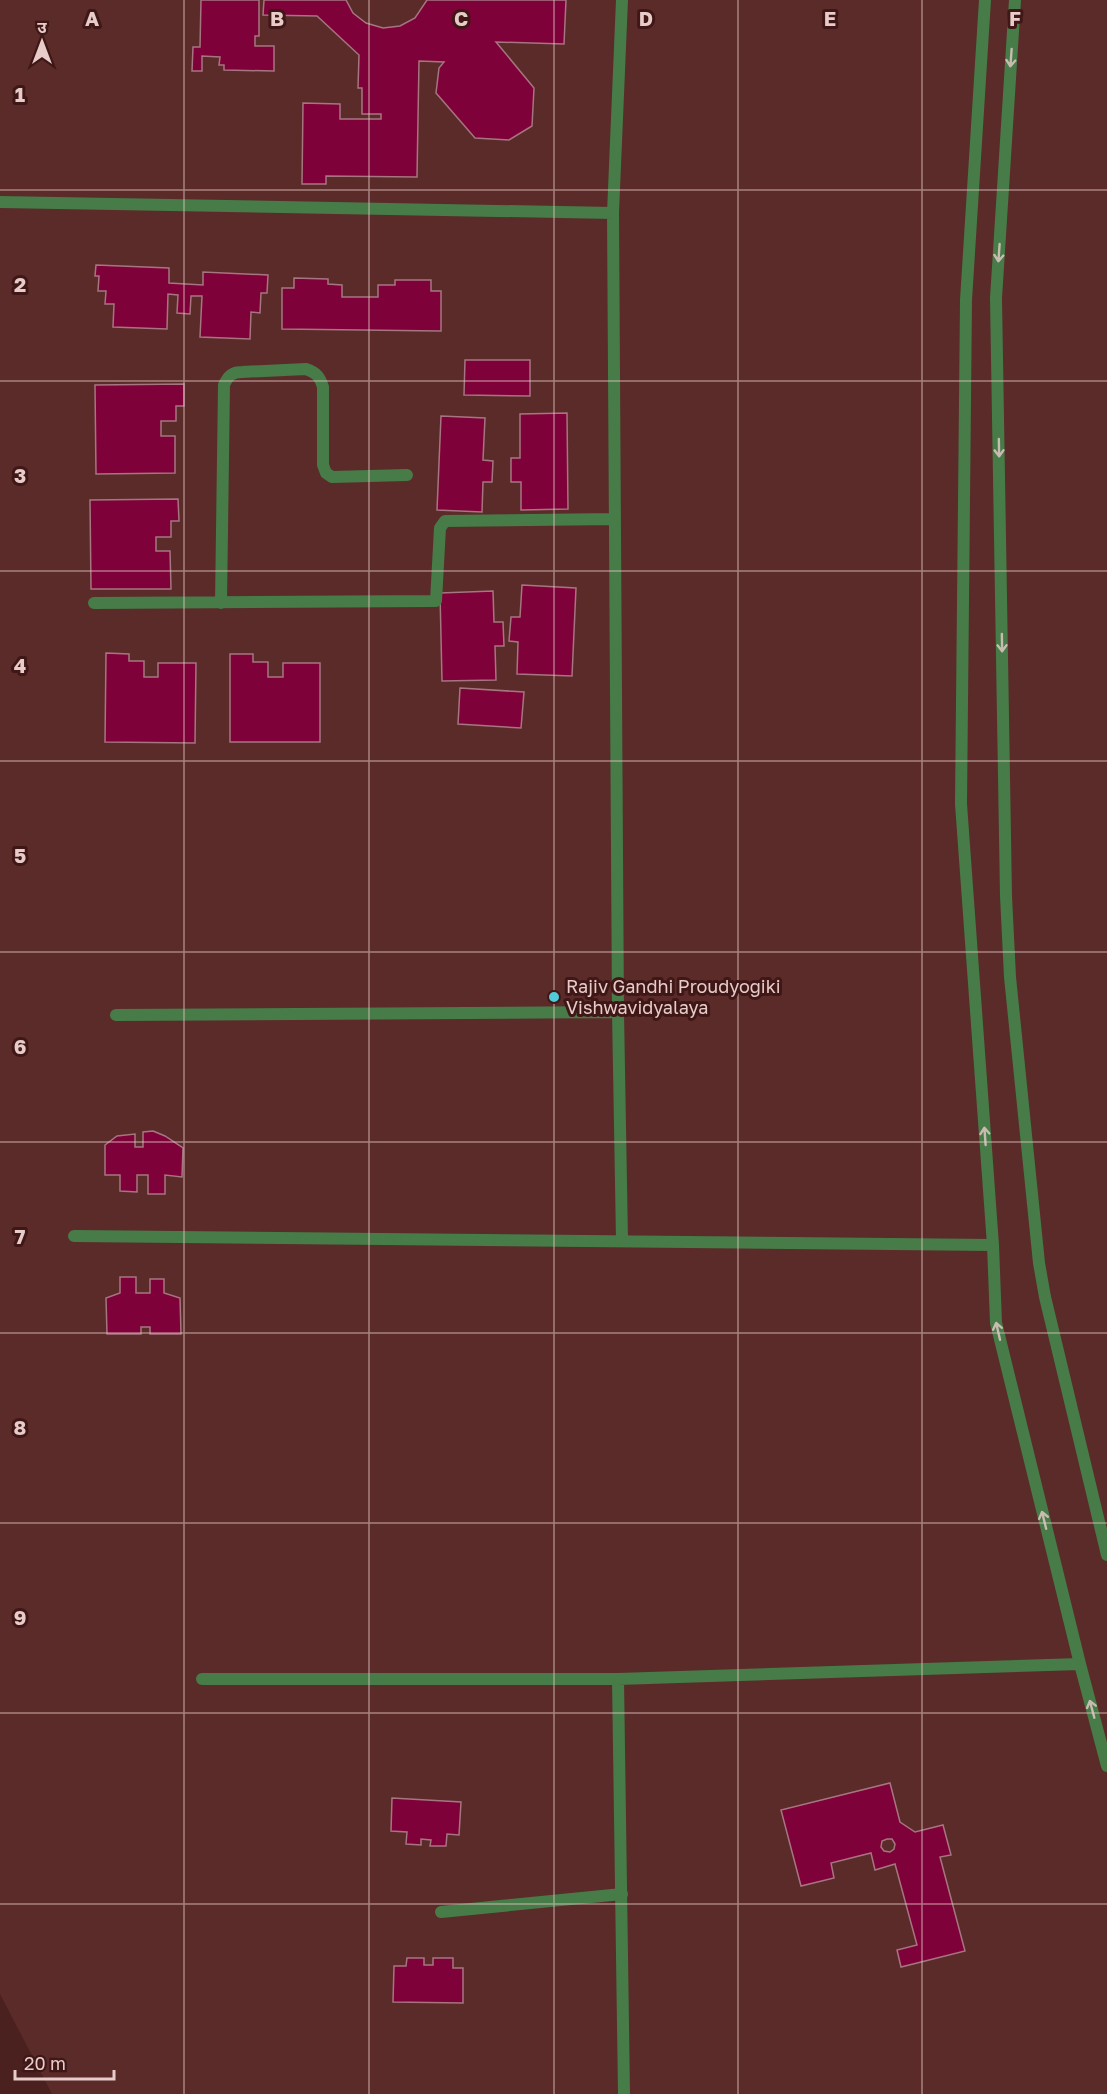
<svg xmlns="http://www.w3.org/2000/svg" width="1107" height="2094" font-family="'Golos Text','Noto Sans Devanagari',sans-serif">
<style>
.built{fill:#5a2b29}
.building{fill:#7f0139;stroke:#a67580;stroke-width:1.5;fill-rule:evenodd}
.lines{fill:none;stroke-linecap:round;stroke-linejoin:round}
.lane{stroke:#477b48;stroke-width:12}
.oneway{stroke:#c7bcaf}
.grid{fill:none;stroke:#e7ccc9;stroke-width:1.5;stroke-opacity:0.55}
.poi-dot{fill:#52cbd8;stroke:#3f1716;stroke-width:2}
.labels{text-anchor:middle;stroke-width:6;stroke-linejoin:round;paint-order:stroke}
.poi-label{font-size:18px;fill:#e7ccc9;stroke:#3f1716;text-anchor:start}
.grid-label{font-size:20px;text-anchor:middle;font-weight:bold;fill:#e7ccc9;stroke:#3f1716;stroke-width:6;stroke-linejoin:round;paint-order:stroke}
</style>
<rect width="100%" height="100%" fill="#4a211f"/>
<path class="built" d="M0 0H1107V2094H52L0 1994Z"/>
<path class="building" d="M201 0H259V36H255V46H274V71L224 70V65H219L220 57 202 56V71H192L193 47H200Z
M264 0H346L353 13 366 23 383 28 400 26 415 18 427 0H566L564 44 496 42 534 88 532 126 509 140 475 138 436 93 439 68 444 62 419 61 417 177 326 176V184H302L303 103 340 104V119H381V114H362V88H358L359 55 317 16 263 15Z
M96 265 169 268V283L203 285V272L268 275 267 293H261L260 313 251 312 250 339 200 337 202 296H191L190 314 177 313 178 295 168 294 167 329 113 327 114 304H105L106 291H98L99 276H95Z
M294 278 328 279V284L342 285V297H378V285H395V280H431V291H441V331L282 329V288H294Z
M465 360H530V396L464 395Z
M184 384V406H176V421H161V436H175V473L96 474 95 385Z
M567 413 568 509 521 510V482H511V458H520V414Z
M441 416 485 418 483 460 493 461 492 482H483L482 512 437 510Z
M178 499 179 521H171V537H156V551H170L171 589H91L90 500Z
M522 585 576 588 572 676 517 674 518 642 509 641 511 617H520Z
M493 591 494 622H503L504 646H495L496 680 442 681 440 593Z
M106 653 129 654V661H144V677H158V663H196L195 743 105 742Z
M230 654H253V662H268V677H283V663H320V742H230Z
M460 688 524 692 521 728 458 724Z
M153 1131 165 1136 183 1148 182 1177 165 1175V1194H148V1175H137V1192L120 1191V1175H105V1145L117 1136 135 1134V1147H143V1132Z
M120 1277H136V1293H150V1279H164V1293L180 1298 181 1334H150V1327H141V1334H107L106 1298 120 1293Z
M890 1783 900 1822 915 1832 943 1825 951 1855 940 1857 965 1951 901 1967 897 1950 917 1945 895 1864 875 1870 871 1853 831 1863 834 1878 801 1886 781 1810ZM887 1839H892L895 1844 894 1849 890 1852 884 1851 881 1847 882 1841Z
M392 1798 461 1802 459 1835 447 1834 446 1846H430L431 1840 421 1839V1845L406 1844 407 1832 391 1831Z
M407 1958H424V1965H433V1958H453V1968H463V2003L393 2002 394 1966H406Z"/>
<g class="lines">
<path class="lane" d="M985 0 966 300 961 804 993 1245 996 1323 1080 1664 1107 1766
M1015 0 996 298 1006 896 1010 977 1039 1263 1045 1297 1107 1555
M0 202 613 213
M94 603 436 601 440 528 445 521 615 519
M221 603 224 385C228 376 232 372 242 372L306 369C317 373 320 377 323 387V465L326 473 332 477 407 475
M116 1015 618 1012
M74 1236 993 1245
M622 1240 618 1012 613 213 622 0
M202 1679H618L1080 1664
M618 1679 624 2094
M441 1912 622 1894"/>
</g>
<defs><path id="oneway-shaft" d="M-6 0H5M1.5-3L5.5 0L1.5 3" fill="none" stroke-width="1.6" stroke-linecap="round" stroke-linejoin="round" transform="scale(1.5)"/></defs>
<g class="oneway">
<use href="#oneway-shaft" transform="translate(1011 58) rotate(94)"/>
<use href="#oneway-shaft" transform="translate(999 253) rotate(94)"/>
<use href="#oneway-shaft" transform="translate(999 448) rotate(89)"/>
<use href="#oneway-shaft" transform="translate(1002 643) rotate(89)"/>
<use href="#oneway-shaft" transform="translate(985 1136) rotate(-94)"/>
<use href="#oneway-shaft" transform="translate(998 1331) rotate(-103)"/>
<use href="#oneway-shaft" transform="translate(1044 1520) rotate(-104)"/>
<use href="#oneway-shaft" transform="translate(1092 1709) rotate(-105)"/>
</g>
<path class="grid" d="M184 0V2094M369 0V2094M554 0V2094M738 0V2094M922 0V2094M0 190H1107M0 381H1107M0 571H1107M0 761H1107M0 952H1107M0 1142H1107M0 1333H1107M0 1523H1107M0 1713H1107M0 1904H1107"/>
<circle class="poi-dot" cx="554" cy="997" r="6"/>
<g class="labels">
<g class="poi-label">
<text x="566" y="993">Rajiv Gandhi Proudyogiki<tspan x="566" dy="21">Vishwavidyalaya</tspan></text>
</g>
</g>
<g class="grid-label">
<text x="92" y="26">A</text>
<text x="277" y="26">B</text>
<text x="461" y="26">C</text>
<text x="646" y="26">D</text>
<text x="830" y="26">E</text>
<text x="1015" y="26">F</text>
<text x="20" y="102">1</text>
<text x="20" y="292">2</text>
<text x="20" y="483">3</text>
<text x="20" y="673">4</text>
<text x="20" y="863">5</text>
<text x="20" y="1054">6</text>
<text x="20" y="1244">7</text>
<text x="20" y="1435">8</text>
<text x="20" y="1625">9</text>
</g>
<g transform="translate(42 42)" stroke="#3f1716" stroke-width="4.5" paint-order="stroke">
<path d="M0-4.5L10 22L0 15L-10 22Z" fill="#e7ccc9"/>
<text y="-9" font-size="16" font-weight="bold" text-anchor="middle" fill="#e7ccc9">उ</text>
</g>
<path d="M15 2070v9h99v-9" fill="none" stroke="#e7ccc9" stroke-width="3"/>
<text x="24" y="2070" font-size="18" fill="#e7ccc9" stroke="#3f1716" stroke-width="4.5" paint-order="stroke">20 m</text>
</svg>
